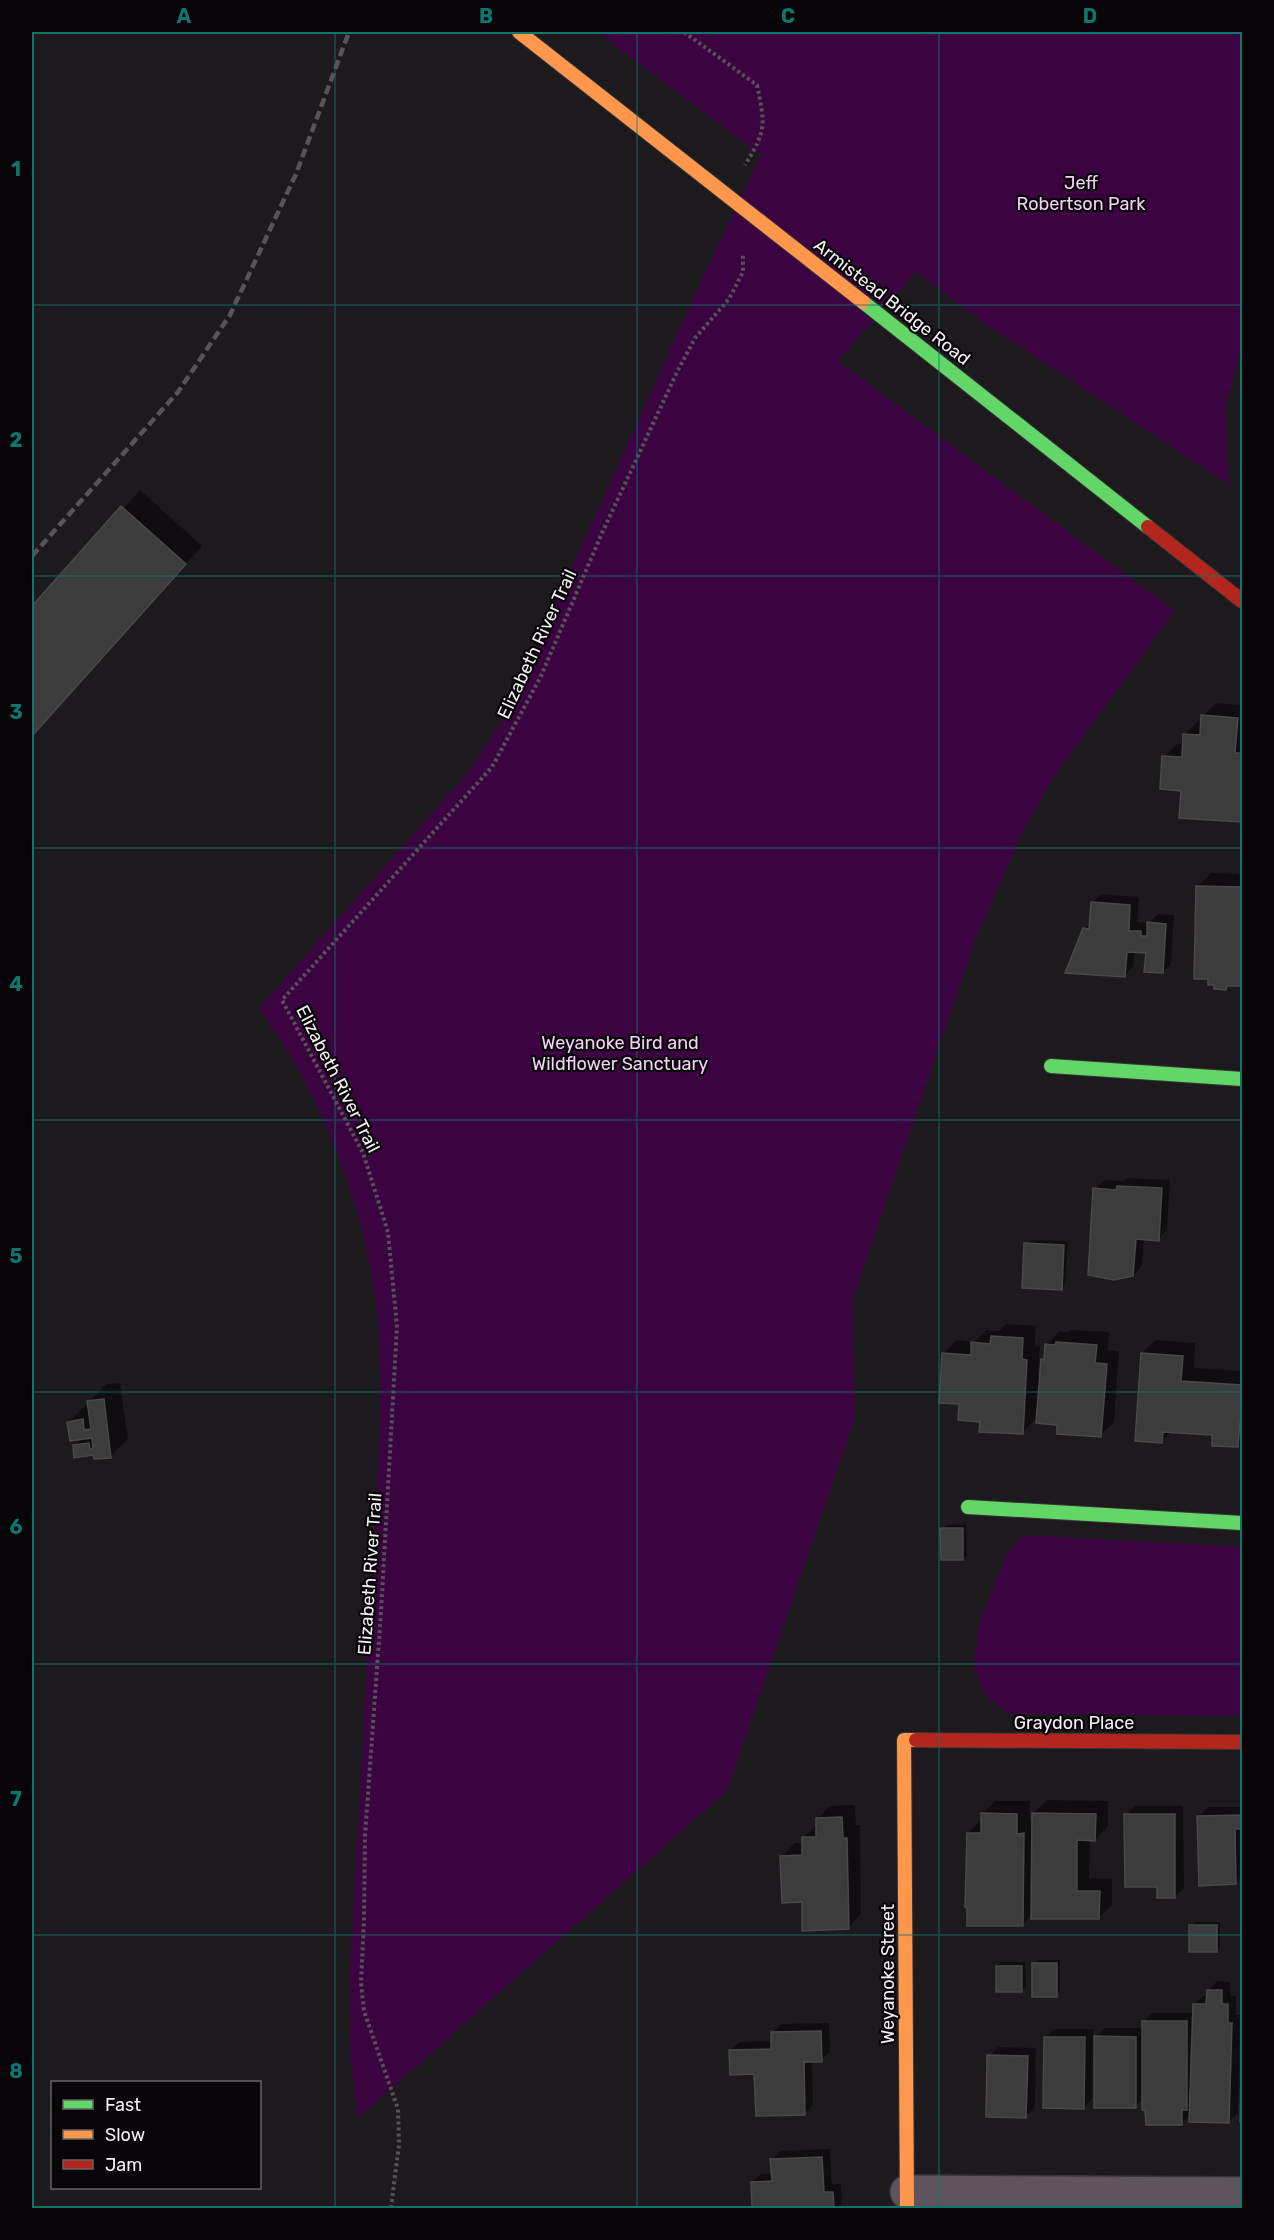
<svg xmlns="http://www.w3.org/2000/svg" width="1274" height="2240" font-family="Rubik,sans-serif">
<style>
.green{fill:#3b0441}
.shadow{fill:#0007}
.building{fill:#3d3c3c;stroke:#4a4848;stroke-width:1.5}
.lines{fill:none;stroke-linecap:round;stroke-linejoin:round}
.street-casing{stroke:#373437;stroke-width:36}
.fast-casing{stroke:#373437;stroke-width:16}
.slow-casing{stroke:#373437;stroke-width:16}
.jam-casing{stroke:#373437;stroke-width:16}
.path{stroke:#575158;stroke-width:4;stroke-dasharray:3 3;stroke-linecap:butt}
.street{stroke:#5d545e;stroke-width:33}
.fast{stroke:#63d668;stroke-width:14}
.slow{stroke:#ff974d;stroke-width:14}
.jam{stroke:#b3261e;stroke-width:14}
.rail{stroke:#585359;stroke-width:4.5;stroke-dasharray:9 4.5;stroke-linecap:butt}
.grid{fill:none;stroke:#0f766e;stroke-width:1.5;stroke-opacity:0.55}
.labels{text-anchor:middle;stroke-width:4.5;stroke-linejoin:round;paint-order:stroke}
.park-label{font-size:18px;fill:#f4d1f6;stroke:#070507}
.street-label{font-size:18px;fill:#f3eff3;stroke:#070507}
.neatline{fill:none;stroke:#0f766e;stroke-width:2}
.grid-label{font-size:20px;text-anchor:middle;font-weight:bold;fill:#0f766e}
</style>
<rect width="100%" height="100%" fill="#1d1a1e"/>
<path class="green" d="M597 32H1242V345L1225 407 1229 485 983 322 916 272 838 361 1175 611 1053 778 1022 833 976 938 852 1302 855 1418 727 1791 358 2118 351 2061 349 1985 380 1428C380 1390 381 1353 377 1315 369 1228 338 1142 296 1065 285 1046 271 1027 259 1008L466 775 499 726 523 675 709 264 761 155Z
M1022 1535 1242 1547V1716L1011 1714 986 1697 974 1667 979 1624 1003 1562Z"/>
<path class="shadow" d="M140 490 202 546 32 735V609Z
M1216 703 1242 705V818L1240 820 1183 789 1164 757 1177 744H1184L1185 734 1198 721 1203 722V716Z
M1211 873 1242 874V985H1230L1226 988 1215 984 1209 978 1198 886Z
M1101 894 1139 897 1137 922 1149 923 1158 914 1174 915 1171 963 1163 972 1147 952 1135 951 1133 967 1125 976 1084 929 1091 922 1092 903Z
M1127 1178 1170 1180 1167 1230 1158 1239 1144 1238 1142 1266 1133 1275 1095 1189 1104 1180 1123 1181Z
M1030 1240 1068 1241 1065 1284 1061 1288 1026 1244Z
M1006 1324 1036 1326 1035 1346 1040 1347 1038 1376H1041L1042 1360 1046 1356V1345L1060 1331 1068 1332 1071 1330 1109 1332 1108 1350 1119 1351 1114 1422 1101 1435 1038 1417 1022 1433 981 1420 961 1403 943 1354 957 1340 974 1342 986 1330 999 1331Z
M1156 1340 1195 1343 1194 1368 1242 1371V1441L1238 1446 1214 1433 1172 1431 1162 1441 1142 1353Z
M120 1383 128 1439 110 1456 74 1446 82 1438 69 1422 86 1405 89 1404V1402L106 1384Z
M966 1524 967 1555 963 1559 942 1529 946 1525Z
M1047 1800 1108 1801V1826L1095 1839H1090L1089 1878 1112 1879V1905L1098 1918 1032 1915 1023 1924 968 1833 982 1819V1814L995 1801H1030V1821H1033V1813Z
M855 1805 856 1825H860L861 1914 848 1928 803 1901 782 1856 795 1843H803V1838L817 1824V1819L830 1806Z
M1135 1806H1183L1184 1888 1175 1897 1158 1885 1126 1815Z
M1208 1807H1242V1876L1236 1883 1199 1816Z
M1195 1922H1220V1947L1216 1951 1191 1926Z
M1038 1960H1060V1991L1056 1995 1034 1964Z
M1001 1962H1025L1026 1986 1022 1990 997 1966Z
M1217 1981 1230 1982V1996H1236V2015H1240L1238 2113 1229 2121 1191 2114 1181 2124 1144 2098 1135 2106 1096 2055H1093L1092 2098 1084 2107 1045 2037 1054 2029H1093V2040L1105 2028H1144V2022L1152 2013H1194V2004L1203 1996H1208L1209 1990Z
M829 2023 830 2052 821 2060 812 2061 813 2105 805 2113 730 2051 739 2042 773 2041 772 2033 781 2024Z
M998 2047 1036 2048 1035 2107 1026 2116 989 2056Z
M830 2149 832 2184H841L842 2205 839 2208H753L752 2182 761 2174 773 2173 772 2160 781 2151Z"/>
<path class="building" d="M121 506 186 564 32 736V606Z
M1201 715 1238 718 1235 753H1242L1241 822 1179 818 1181 791 1160 789 1162 756 1182 757 1183 734 1200 735Z
M1196 886 1242 887V986H1227L1226 990 1214 989V985H1208V979H1194Z
M1091 902 1130 905 1129 931H1141V936H1147V922L1166 924 1163 973 1144 972 1146 953 1127 952 1125 977 1065 973 1083 928 1089 929Z
M1117 1186 1162 1188 1159 1241 1136 1239 1133 1276 1114 1280 1088 1275 1093 1188 1116 1190Z
M1024 1243 1064 1245 1062 1290 1022 1288Z
M991 1336 1023 1338 1022 1359 1027 1360 1023 1434 979 1432 980 1422 958 1420 959 1404 939 1403 942 1353 971 1355V1342L990 1344Z
M1056 1342 1097 1345 1095 1363 1107 1364 1101 1437 1057 1434V1425L1036 1423 1041 1359 1044 1360 1045 1344 1055 1345Z
M1141 1353 1183 1356 1181 1381 1242 1385V1422H1240L1238 1447 1212 1446V1435L1163 1432 1162 1443 1135 1441Z
M104 1399 111 1458 94 1459 93 1455 74 1458 73 1445 89 1443 90 1449H93L92 1438 70 1441 67 1422 83 1419 84 1430 91 1429 87 1401Z
M940 1528H963V1560H941Z
M981 1813 1017 1814V1834L1024 1833 1023 1926H967V1908L965 1907 967 1833H981Z
M1032 1813 1096 1814 1095 1841 1077 1840V1891H1100L1099 1919H1031Z
M1124 1814H1175V1898H1157V1887H1125Z
M1242 1815V1829H1235L1236 1884 1199 1886 1197 1816Z
M842 1817 843 1838H847L849 1929 802 1931V1902L782 1903 780 1856 802 1855V1837H816V1818Z
M1189 1925H1217V1952H1189Z
M1032 1963H1057V1997H1032Z
M996 1966H1022V1992H996Z
M1207 1990H1222V2004H1228V2023H1232L1229 2123 1189 2122 1193 2004H1206Z
M1142 2021H1187V2110H1182V2125H1146L1145 2111 1142 2110Z
M821 2031 822 2062H804L805 2115 756 2116 754 2074 730 2075 729 2050 771 2049V2032Z
M1242 2032V2122H1240Z
M1094 2036 1136 2037V2108H1094Z
M1044 2037H1085L1084 2109 1043 2108Z
M987 2055 1028 2056 1026 2118 986 2117Z
M822 2157 824 2192H833L834 2208H752L751 2182 772 2181 770 2159Z"/>
<g class="lines">
<defs>
<path id="street" d="M907 2192 1242 2194"/>
<path id="fast" d="M863 302 1148 527
M1051 1066 1242 1079
M968 1507 1242 1523"/>
<path id="slow" d="M519 32 863 302
M907 2208 904 1740H916"/>
<path id="jam" d="M1148 527 1242 601
M916 1740 1242 1742"/>
</defs>
<use href="#street" class="street-casing"/>
<use href="#fast" class="fast-casing"/>
<use href="#slow" class="slow-casing"/>
<use href="#jam" class="jam-casing"/>
<path class="path" d="M684 32 757 85C765 124 767 130 745 165
M391 2208 399 2144 398 2109 364 2011 361 1983 364 1920 365 1836 381 1612 397 1327 388 1232 363 1153 282 1000 492 767 541 676 602 533 678 370 695 338 729 299 743 272V254"/>
<use href="#street" class="street"/>
<use href="#fast" class="fast"/>
<use href="#slow" class="slow"/>
<use href="#jam" class="jam"/>
<path class="rail" d="M32 556 178 392 230 315 296 174 349 32"/>
</g>
<path class="grid" d="M335 32V2208M637 32V2208M939 32V2208M32 305H1242M32 576H1242M32 848H1242M32 1120H1242M32 1392H1242M32 1664H1242M32 1935H1242"/>
<g class="labels">
<g class="park-label">
<text x="1081" y="189">Jeff<tspan x="1081" dy="21">Robertson Park</tspan></text>
<text x="620" y="1049">Weyanoke Bird and<tspan x="620" dy="21">Wildflower Sanctuary</tspan></text>
</g>
<g class="street-label">
<text transform="translate(892 302) rotate(38)" y="6">Armistead Bridge Road</text>
<text transform="translate(537 644) rotate(-65)" y="6">Elizabeth River Trail</text>
<text transform="translate(338 1079) rotate(63)" y="6">Elizabeth River Trail</text>
<text transform="translate(370 1574) rotate(-86)" y="6">Elizabeth River Trail</text>
<text x="1074" y="1729">Graydon Place</text>
<text transform="translate(888 1974) rotate(-90)" y="6">Weyanoke Street</text>
</g>
</g>
<rect width="1274" height="2240" fill="none" stroke="#070507" stroke-width="66"/>
<rect x="51" y="2081" width="210" height="108" fill="#070507" stroke="#656365" stroke-width="1.5"/>
<rect x="63" y="2100" width="30" height="9" fill="#63d668" stroke="#656365" stroke-width="1.5"/>
<text x="105" y="2111" font-size="18" fill="#f3eff3">Fast</text>
<rect x="63" y="2130" width="30" height="9" fill="#ff974d" stroke="#656365" stroke-width="1.5"/>
<text x="105" y="2141" font-size="18" fill="#f3eff3">Slow</text>
<rect x="63" y="2160" width="30" height="9" fill="#b3261e" stroke="#656365" stroke-width="1.5"/>
<text x="105" y="2171" font-size="18" fill="#f3eff3">Jam</text>
<rect x="33" y="33" width="1208" height="2174" class="neatline"/>
<g class="grid-label">
<text x="184" y="23">A</text>
<text x="486" y="23">B</text>
<text x="788" y="23">C</text>
<text x="1090" y="23">D</text>
<text x="16" y="176">1</text>
<text x="16" y="447">2</text>
<text x="16" y="719">3</text>
<text x="16" y="991">4</text>
<text x="16" y="1263">5</text>
<text x="16" y="1534">6</text>
<text x="16" y="1806">7</text>
<text x="16" y="2078">8</text>
</g>
</svg>
